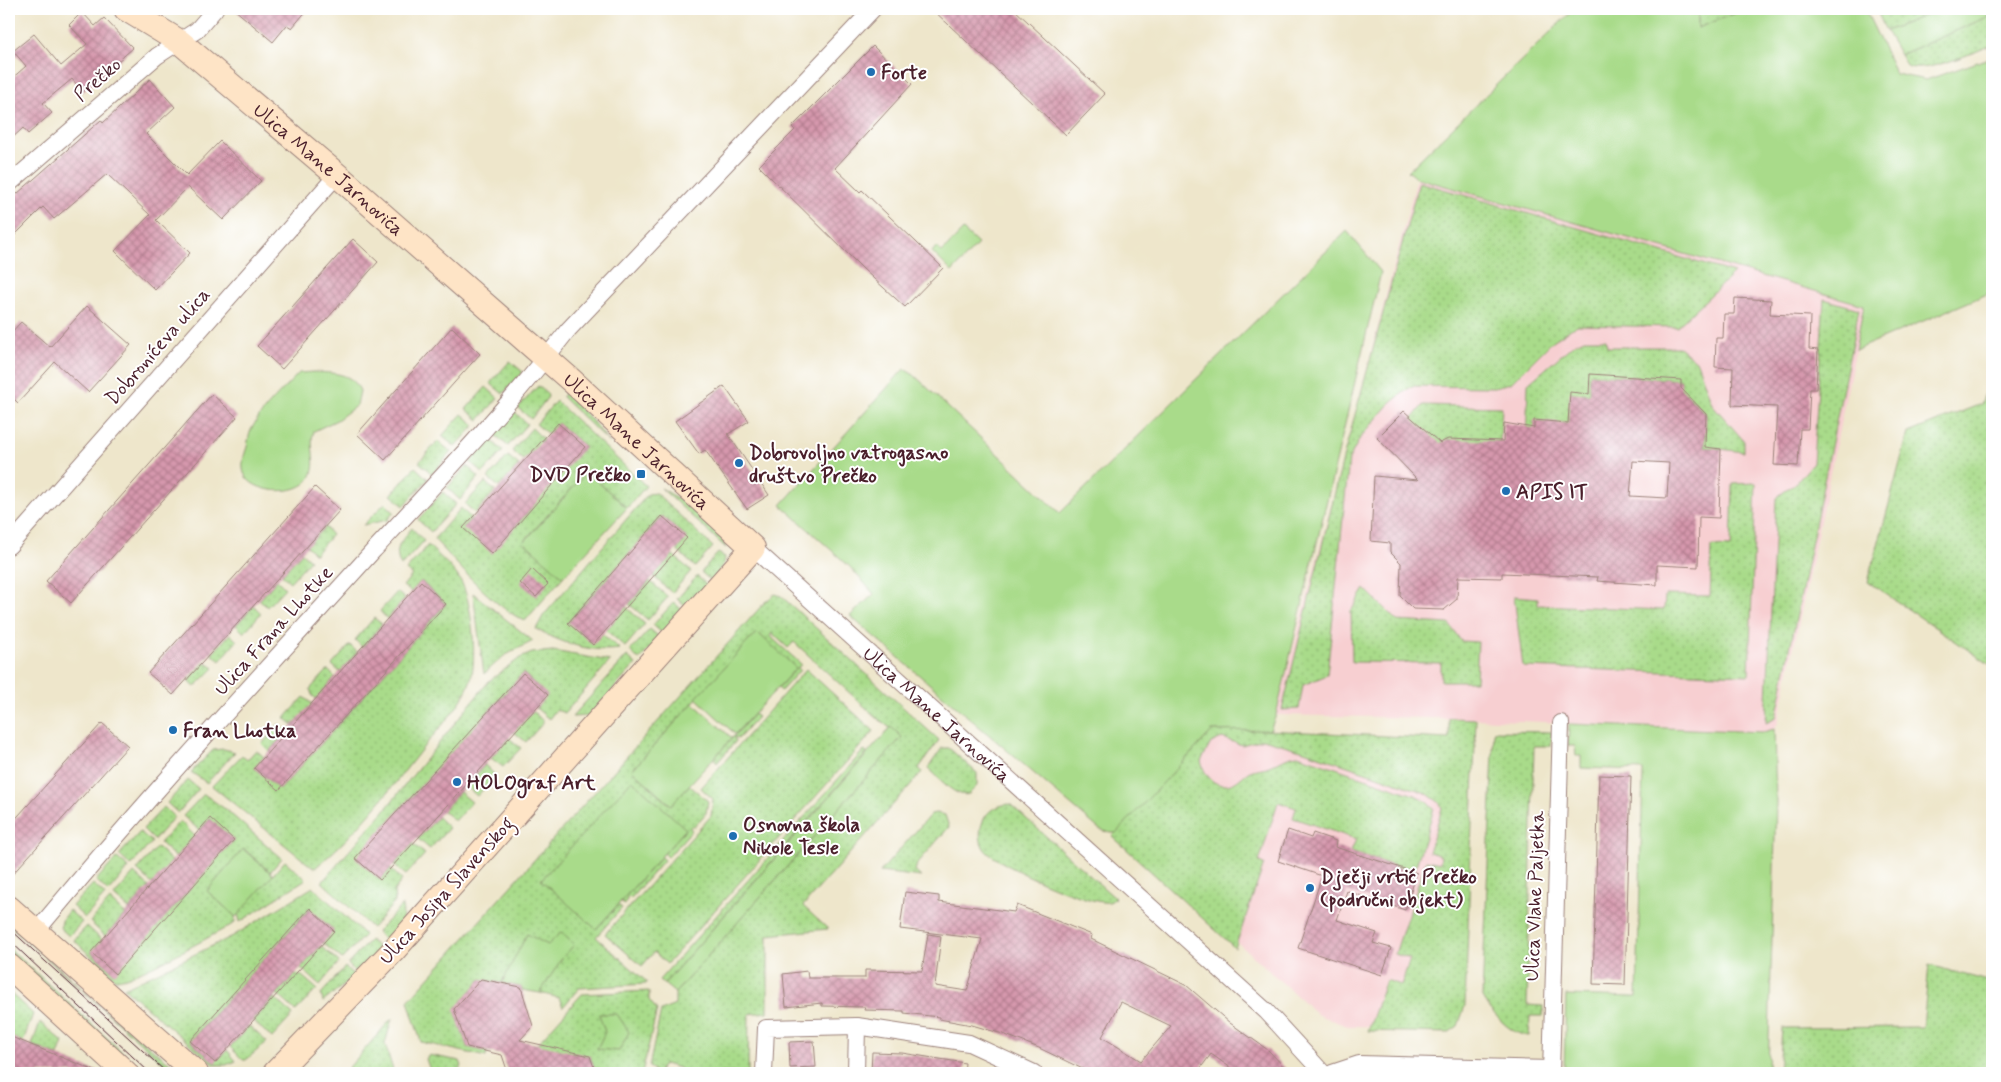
<svg xmlns="http://www.w3.org/2000/svg" width="2001" height="1082" font-family="Mynerve,sans-serif">
<style>
.built{fill:#f7cfd1}
.grass{fill:url(#grass-dots);stroke:#7a7d5a}
.green{fill:#a9db8a;stroke:#7a7d5a}
.building{fill:url(#building-cross-hatch);fill-rule:evenodd}
.lines{fill:none;stroke-linecap:round;stroke-linejoin:round}
.street-casing{stroke:#9c827b;stroke-width:18}
.secondary-casing{stroke:#9c827b;stroke-width:26}
.street{stroke:#fff;stroke-width:16}
.secondary{stroke:#fee4c6;stroke-width:24}
.tram{stroke:#4a1f2b;stroke-width:1}
.poi-dot{fill:#1f6fb2;stroke:#fff;stroke-width:2}
.labels{text-anchor:middle;stroke-width:4;stroke-linejoin:round;paint-order:stroke}
.poi-label{font-size:20px;font-weight:bold;fill:#4a1f2b;stroke:#fff;text-anchor:start}
.street-label{font-size:20px;fill:#4a1f2b;stroke:#fff}
</style>
<defs>
<pattern id="grass-dots" width="8" height="8" patternUnits="userSpaceOnUse" patternTransform="scale(1.25)"><rect width="8" height="8" fill="#a9db8a"/><path d="M2 2h.1M6 6h.1" fill="none" stroke="#93bc77" stroke-width="1.8" stroke-linecap="round"/></pattern>
<pattern id="building-cross-hatch" width="8" height="8" patternUnits="userSpaceOnUse" patternTransform="scale(1.25)"><rect width="8" height="8" fill="#d698ad"/><path d="M0 0l8 8M0 8l8-8" fill="none" stroke="#b07b8d"/></pattern>
</defs>
<rect width="100%" height="100%" fill="#fff"/>
<filter id="ink" filterUnits="userSpaceOnUse"><feTurbulence type="fractalNoise" baseFrequency=".02" numOctaves="2"/><feDisplacementMap in="SourceGraphic" scale="10" xChannelSelector="R" yChannelSelector="G"/><feConvolveMatrix kernelMatrix="1 2 1 2 8 2 1 2 1" color-interpolation-filters="sRGB"/></filter>
<filter id="wash" filterUnits="userSpaceOnUse"><feTurbulence type="fractalNoise" baseFrequency=".0096" numOctaves="4" result="noise"/><feDisplacementMap in="SourceGraphic" scale="20" xChannelSelector="R" yChannelSelector="G"/><feGaussianBlur stdDeviation="1.12" result="paint"/><feColorMatrix in="noise" values="0 0 0 0 0 0 0 0 0 0 0 0 0 0 0 0 0 1.4 0 .05"/><feComposite in="paint" operator="in"/></filter>
<g filter="url(#wash)">
<rect width="100%" height="100%" fill="#eee6cb"/>
<path class="built" d="M1417 178 1865 305 1778 723 1774 729 1763 732 1476 719 1276 715Z
M1212 731 1449 739 1440 1027 1347 1026 1318 1015 1116 833Z"/>
<path class="grass" d="M1698 9H1746L1698 28Z
M1876 9H1942L1886 31Z
M1992 15V45C1977 51 1919 77 1906 65 1904 62 1902 58 1900 55Z
M1419 182 1734 273 1677 327 1577 325 1553 341 1511 383 1494 387 1412 386 1389 404 1360 438 1349 459 1327 675 1303 685 1299 709 1282 710 1345 451Z
M1824 299 1859 309 1776 718 1766 723 1776 498 1798 481 1813 463Z
M1584 339H1606L1607 347H1679L1697 362 1712 404 1744 441V452L1705 447 1706 414 1687 394 1680 393 1681 380 1590 374 1589 394 1571 393 1568 423 1526 445 1528 384 1574 344Z
M510 361 523 372 503 394 490 383Z
M1992 375V666L1868 582 1908 433 1981 404Z
M538 386 547 393 548 397 531 419 518 408Z
M486 387 498 398 479 420 466 409Z
M565 392 589 417 610 443 562 397Z
M556 401 646 486 627 508 587 472 524 541 563 577 525 621C492 606 459 565 434 539L461 508 471 518 463 528 585 447 558 423 548 434 536 424Z
M1423 405 1502 407 1500 445 1439 450 1411 420Z
M515 412 527 424 508 446 495 435Z
M462 414 475 425 455 447 442 436Z
M532 428 543 439 523 460 512 451Z
M490 439 503 451 483 473 470 462Z
M438 441 451 452 432 474 419 462Z
M508 456 519 465 499 487 488 478Z
M467 466 479 477 460 500 447 488Z
M415 467 428 479 404 506 391 495Z
M485 482 495 491 475 513 465 504Z
M1756 483 1749 675 1523 667 1514 596 1538 598V605L1664 610 1665 595 1710 596 1712 546 1731 547 1733 484Z
M661 488C685 503 718 519 726 548Z
M443 492 456 504 431 532 418 520Z
M656 493 713 547 695 567 677 550 687 538 662 516 568 622 593 644 602 634 620 649C591 653 561 643 536 629L543 616 648 494Z
M385 503 394 512 387 520 363 525Z
M325 527 332 535 315 554 307 546Z
M412 528 424 541 401 566C392 549 402 540 412 528Z
M428 545C438 555 451 566 459 578 472 596 478 661 470 682 462 705 442 725 426 744 392 787 358 833 315 868L312 867 212 786 242 755 247 760 256 750 264 757 254 768 280 790 446 604 421 581 411 592 403 586 412 575 406 570Z
M302 553 310 560 290 582 282 575Z
M718 553 725 557 724 563 712 582 701 572Z
M673 555 691 571 672 593 653 576Z
M697 576 708 586 687 608 677 599Z
M277 580 285 588 267 607 260 600Z
M650 581 668 597 648 620 629 604Z
M1365 589 1397 621 1449 624 1461 641 1478 642 1476 681H1441V663L1352 662 1351 611Z
M397 592 405 599 387 619 380 611Z
M473 593 533 641 504 656 484 674Z
M775 594 781 596 939 740 919 768 922 772 803 906 828 929 768 935V1012L749 1014 748 1073H682L679 1068 665 1064 661 1067 659 1073H654V1070L649 1067 661 1011 675 1005V993L902 737 877 718 794 642 788 648 772 633 770 636 801 664 798 668 800 670 781 691 778 688 796 668 756 633 632 770 670 805 689 785 708 801 706 813 694 827 692 825 690 828 692 830 668 857 664 853 686 829 596 929 618 905 622 908 596 937 647 982 646 984 579 988 563 1007 559 998 540 993 548 978 504 977 502 983 481 979 455 1009 467 1047 487 1052 486 1057 421 1042 408 1001 765 602Z
M674 602 684 612 663 634 653 625Z
M254 606 261 613 244 633 236 625Z
M626 607 645 624 625 647 606 630Z
M374 618 382 624 362 647 355 640Z
M650 629 660 638 639 660 630 651Z
M230 634 237 641 220 661 212 654Z
M350 645 357 652 340 672 332 665Z
M553 651 610 661 565 713 556 710 549 719 536 708 547 695 523 673 356 858 380 880 391 869 402 880 394 891 395 902 372 928 322 882 384 811 489 681 520 658 532 653Z
M627 656 636 664 589 716 572 717Z
M205 662 214 668 195 687 188 681Z
M806 669 874 731 667 964 654 952 642 966 605 934 711 816 713 799 701 788Z
M328 670 335 677 316 699 312 695 310 689Z
M304 697 312 704 293 725 285 718Z
M533 711 544 722 526 742 514 732Z
M754 714 758 717 738 739 735 737 734 738 736 741 717 763 714 758Z
M1449 718 1476 719 1465 1006 1458 1026 1448 1033 1368 1031 1386 980 1401 985 1410 959 1395 954 1426 860 1440 863 1441 856 1429 852 1442 808 1440 803 1426 793 1301 750 1263 739 1242 745 1222 738 1211 743 1201 761C1204 774 1214 789 1231 784 1238 782 1244 774 1250 771 1256 768 1263 769 1269 766 1280 762 1285 756 1298 755L1417 796 1428 802 1434 809 1414 872 1351 852 1356 839 1293 818 1296 808 1278 802 1259 862 1264 864 1235 948 1112 836 1212 731 1245 729 1449 739Z
M279 724 287 731 269 751 262 744Z
M1494 731 1552 732 1551 746H1534L1527 1005 1544 1006 1543 1016H1530L1529 1036C1510 1035 1491 1012 1482 996Z
M509 738 521 748 503 767 491 758Z
M942 748H949L977 773V786L969 794C955 799 938 776 928 768Z
M224 749 235 752 207 783 191 772 213 750Z
M864 750 867 753 664 984 659 980Z
M485 765 496 776 477 796 466 786Z
M188 780 199 789 178 813 167 803Z
M460 792 472 802 455 821 443 811Z
M204 794 225 809 282 858 270 872 244 849 207 891 235 916V923C214 934 135 980 115 979L74 940 87 926 102 940 91 952 115 973 234 840 210 819 199 830 183 816Z
M1010 804 1115 898C1113 900 1112 901 1109 902 1091 906 997 865 985 850 979 842 979 830 983 821 988 809 998 805 1010 804Z
M164 807 174 817 154 840 143 829Z
M936 813 945 815 949 827 917 864 915 871 921 877 880 872 931 814Z
M438 817 449 828 430 849 418 839Z
M180 821 195 836 175 857 160 843Z
M140 832 152 842 131 866 119 855Z
M413 844 425 854 406 875 394 865Z
M157 847 172 861 152 884 137 870Z
M661 857 664 860 631 898 628 897 624 905 621 901Z
M117 858 129 868 108 892 96 880Z
M285 861 306 879 240 922 238 914Z
M134 873 149 887 129 909 114 896Z
M93 884 105 895 85 918 72 906Z
M313 887 365 935 342 959 323 943 334 930 309 909 190 1041 215 1063 227 1050 236 1061 226 1065H214L124 988 233 936Z
M110 900 125 914 105 936 90 922Z
M402 905C405 924 399 929 386 941L377 932Z
M69 910 82 922 69 936 60 928 63 918Z
M9 922 106 1011 182 1073H174L9 924Z
M370 940 380 949 357 974 348 964Z
M321 946 339 962 320 985 301 968Z
M9 948 145 1073H140L9 953Z
M1929 965 1992 982V1073H1779L1782 1028 1923 1027Z
M345 967 355 976 323 1002 321 994Z
M296 974 302 976 317 989 296 1011 277 994Z
M649 991V1000L657 1010 642 1073H596L590 1056 530 1052 582 994Z
M9 992 33 1014 23 1042 9 1036Z
M274 998 293 1015 272 1038 253 1021Z
M392 1018 385 1044 394 1073H344Z
M40 1022 63 1042 58 1056 32 1045Z
M249 1026 267 1042 246 1060H243L230 1047Z
M429 1055 460 1061 462 1066 456 1073H431L426 1059Z"/>
<path class="green" d="M1574 9H1698V28L1746 9H1865L1896 74 1926 80 1992 57V292L1855 350 1864 305 1417 178 1408 171Z
M1942 9H1992V15L1900 55 1886 31Z
M963 230 978 244 952 272 932 252 936 247 942 252Z
M1347 231 1381 272 1276 715 1270 730 1212 731 1116 833H1110L1099 829 850 616 874 594 849 566 781 505 904 369 914 375 1060 513Z
M314 372C331 373 353 372 360 391L357 405 337 420 314 431C308 446 319 463 310 478 299 497 251 494 244 473 241 465 244 455 247 447 248 441 249 433 252 428 263 408 283 390 299 373Z
M587 472 627 508 563 577 524 542Z
M757 632 796 668 735 734 696 698Z
M693 703 732 738 671 805 632 770Z
M1569 724 1763 732 1774 729 1776 802 1768 1073H1564L1566 995 1637 997 1643 770 1581 768V756H1576L1575 746H1568Z
M891 727 902 737 675 993 664 984Z
M632 780 686 829 596 929 541 880Z
M243 849 273 875 236 917 207 891Z
M561 932 574 945 562 958 540 993 522 990 521 987 502 983 527 934 548 945Z
M599 1014H617L629 1032 619 1051 597 1049 605 1032Z"/>
<g id="blocks">
<path class="building" d="M234 9H308L292 28 287 25 273 42Z
M932 9H1014L1105 94 1066 135Z
M82 12 95 26 104 18 133 48 83 92 72 79 43 103 52 113 28 134 23 128 9 141V81L26 66 13 51 34 34 61 66 87 44 69 25Z
M873 46 912 84 835 168 860 192 862 190 943 268 905 307 863 269 759 166 795 130 792 127Z
M150 79 175 107 146 134 187 175 220 141 261 181 223 220 188 187 156 220 190 253 155 290 115 251 150 215 107 174 54 219 43 207 9 241V201L101 120 103 123Z
M353 239 378 262 282 369 257 346Z
M1735 298 1771 300 1770 314 1810 316 1809 349 1818 350 1816 389H1810L1808 429H1800L1798 466 1774 465 1777 407 1732 405 1733 368 1715 367 1716 338H1723L1724 314H1734Z
M87 306 131 345 88 392 55 362 18 403 9 394V335L21 322 50 347Z
M452 327 480 354 385 460 357 434Z
M1590 374 1681 380V388L1706 414 1705 447 1721 449 1719 518 1699 517 1698 567 1657 565V585L1597 581 1598 577 1502 573V578L1458 577 1457 599 1444 610 1413 609 1400 596 1401 563 1390 552V543L1371 541 1374 476 1418 480 1377 438 1404 411 1440 443 1448 439 1503 441 1504 423 1534 428V420L1568 423 1570 392 1589 394ZM1633 461 1669 463 1667 498 1630 496Z
M724 386 749 421 728 434 769 495 747 509 705 450 699 454 675 421Z
M212 394 237 417 71 603 46 581Z
M558 423 585 447 492 554 463 528Z
M315 487 340 510 173 695 148 673Z
M662 516 687 538 593 645 568 623Z
M532 569 548 584 536 597 520 583Z
M421 581 446 604 279 790 254 768Z
M523 673 548 695 380 880 355 858Z
M102 723 128 746 9 878V826Z
M1599 775 1631 776 1625 985 1593 984Z
M210 818 234 840 115 974 91 952Z
M1288 830 1311 838 1313 833 1336 841 1335 847 1417 873 1405 910 1347 891 1337 920 1377 933 1373 943 1391 948 1382 975 1298 948 1322 876 1278 861Z
M905 892 939 896V902L1014 912 1017 905 1092 935 1091 939 1186 985 1230 1023 1268 1050 1290 1073H1238L1211 1054 1197 1073H1091L1039 1048 1003 1034 972 1025 939 1019V1017L904 1013V1011L864 1010 865 1007 822 1006V1003L786 1007 783 974 807 971 808 978H865V970L922 971 928 934 941 936 935 986 967 991 982 939 900 929ZM1121 1002 1171 1026 1141 1061 1102 1037Z
M310 908 334 931 215 1063 190 1041Z
M481 979 521 987 533 1026 520 1040 590 1056 596 1073H508L502 1055 467 1047 454 1009Z
M9 1036 98 1072V1073H9Z
M814 1041 816 1067 790 1068 789 1042Z
M872 1052 902 1053 965 1063 964 1073H871Z"/>
</g>
</g>
<g filter="url(#ink)">
<use href="#blocks" fill-opacity="0" stroke="#9c827b" stroke-width="1"/>
<g class="lines">
<defs>
<g id="street">
<path d="M9 184 157 56 197 30 215 9"/>
<path d="M9 546 337 175"/>
<path id="s1" d="M753 548 1266 1011 1323 1073"/>
<path d="M35 933C143 802 259 677 373 551 440 479 508 407 568 330L873 9"/>
<path d="M764 1073 766 1028 857 1026 969 1043 1034 1073"/>
<path d="M856 1073 857 1026"/>
<path d="M1332 1073 1359 1064 1551 1069"/>
<path d="M1551 1073 1561 723"/>
</g>
<g id="secondary">
<path id="s2" d="M126 9 180 42 337 175 572 381 753 548 392 952 275 1073"/>
<path d="M9 908 196 1073"/>
<path d="M9 966 126 1073"/>
</g>
</defs>
<use href="#street" class="street-casing"/>
<use href="#secondary" class="secondary-casing"/>
<use href="#street" class="street"/>
<use href="#secondary" class="secondary"/>
<path class="tram" d="M9 928 167 1073
M9 940 150 1073"/>
</g>
</g>
<g class="poi-dot">
<circle cx="871" cy="72" r="5"/>
<circle cx="739" cy="463" r="5"/>
<rect x="636" y="469" width="10" height="10" rx="2.5"/>
<circle cx="1506" cy="491" r="5"/>
<circle cx="173" cy="730" r="5"/>
<circle cx="457" cy="782" r="5"/>
<circle cx="733" cy="836" r="5"/>
<circle cx="1310" cy="888" r="5"/>
</g>
<g class="labels">
<g class="poi-label">
<text x="881" y="79">Forte</text>
<text x="749" y="459">Dobrovoljno vatrogasno<tspan x="749" dy="23">društvo Prečko</tspan></text>
<text x="631" y="481" text-anchor="end">DVD Prečko</text>
<text x="1516" y="498">APIS IT</text>
<text x="183" y="737">Fran Lhotka</text>
<text x="467" y="789">HOLOgraf Art</text>
<text x="743" y="831">Osnovna škola<tspan x="743" dy="23">Nikole Tesle</tspan></text>
<text x="1320" y="883">Dječji vrtić Prečko<tspan x="1320" dy="23">(područni objekt)</tspan></text>
</g>
<g class="street-label">
<text transform="translate(97 79) rotate(-41)" y="7">Prečko</text>
<text dy="7" stroke="none"><textPath href="#s2" startOffset="259">Ulica Mane Jarnovića</textPath></text>
<text transform="translate(157 346) rotate(-49)" y="7">Dobronićeva ulica</text>
<text dy="7" stroke="none"><textPath href="#s2" startOffset="670">Ulica Mane Jarnovića</textPath></text>
<text transform="translate(273 630) rotate(-48)" y="7">Ulica Frana Lhotke</text>
<text dy="7" stroke="none"><textPath href="#s1" startOffset="248">Ulica Mane Jarnovića</textPath></text>
<text transform="translate(446 890) rotate(-48)" y="7">Ulica Josipa Slavenskog</text>
<text transform="translate(1534 896) rotate(-88)" y="7">Ulica Vlahe Paljetka</text>
</g>
</g>
<rect width="2001" height="1082" fill="none" stroke="#fff" stroke-width="30"/>
</svg>
